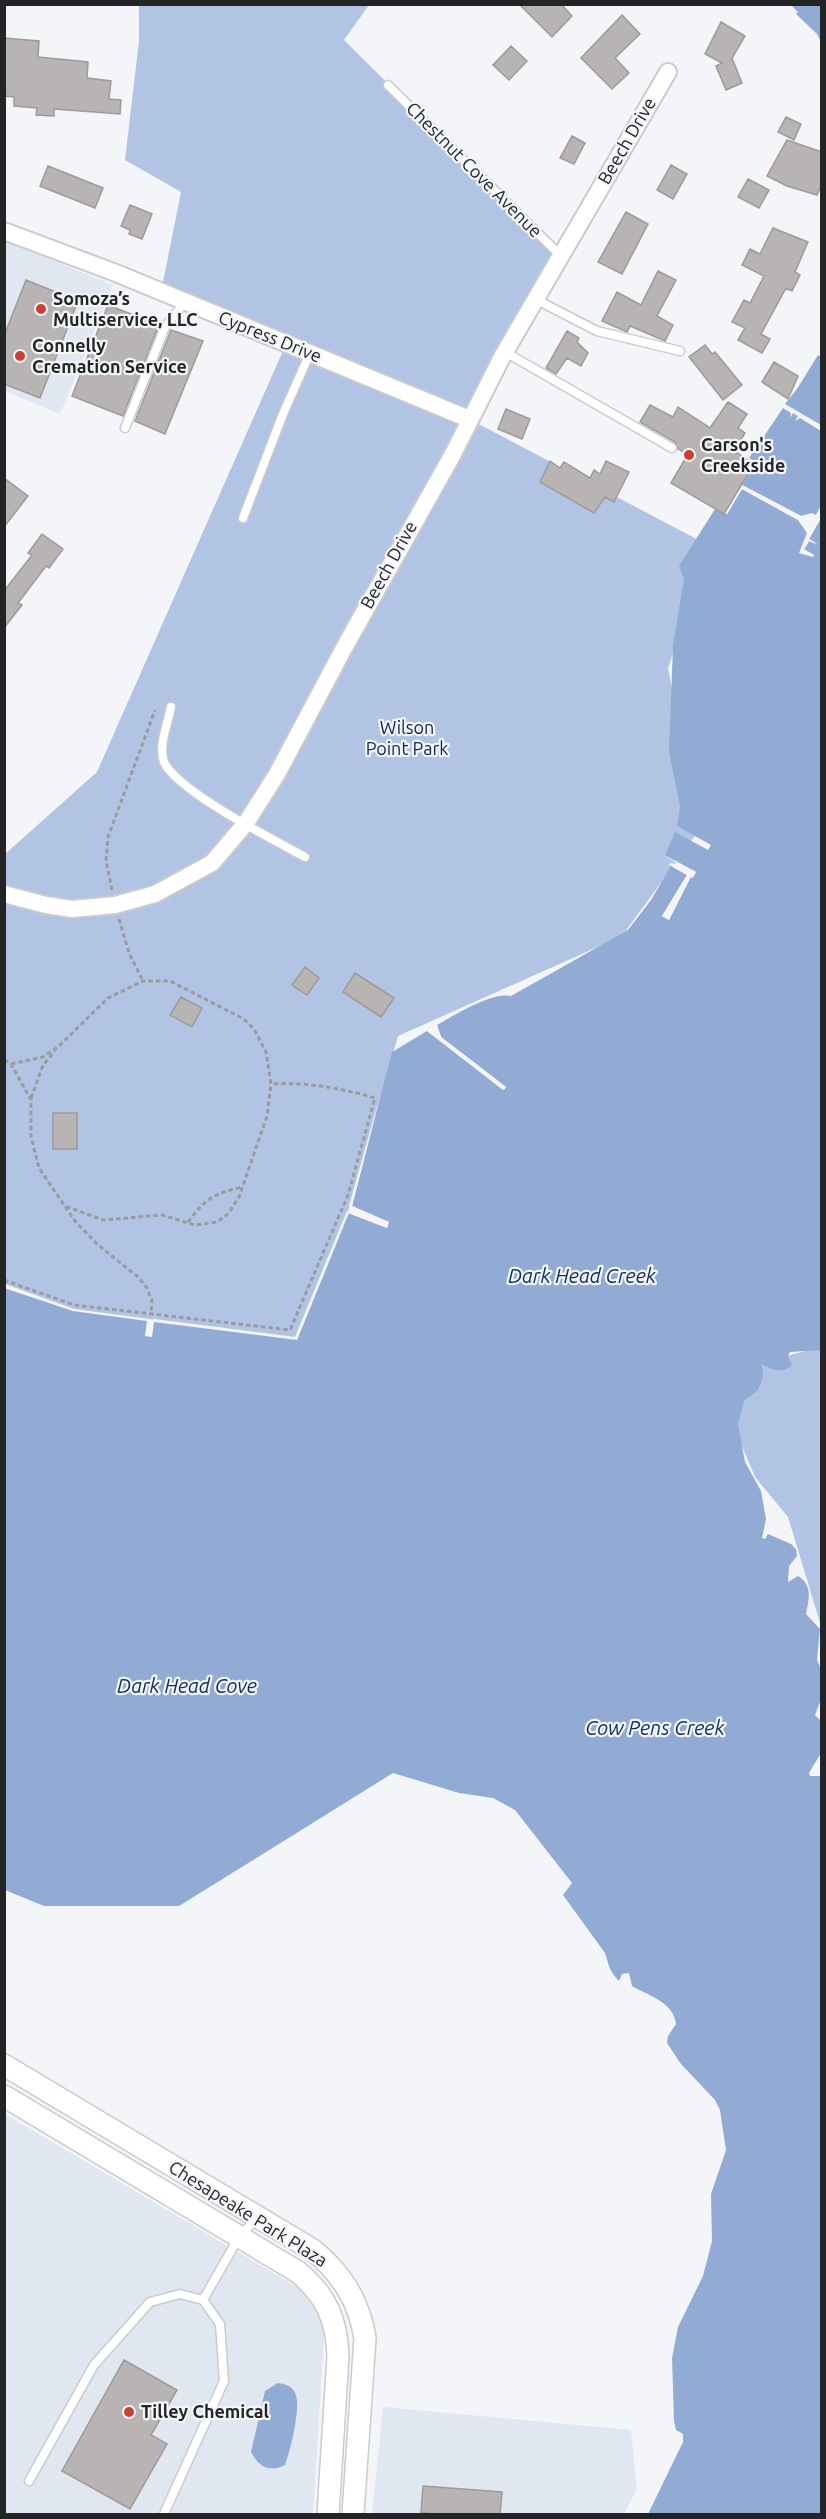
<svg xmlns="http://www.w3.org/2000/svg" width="826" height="2519" font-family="Ubuntu,sans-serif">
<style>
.built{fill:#e1e7f0}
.green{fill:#b1c4e4}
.water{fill:#92abd5}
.pier{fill:#f3f5f8}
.building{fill:#b8b4b3;stroke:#9e9a99;stroke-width:1.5}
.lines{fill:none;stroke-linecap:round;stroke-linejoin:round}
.service-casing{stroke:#c9cbce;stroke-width:11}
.minor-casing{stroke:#c9cbce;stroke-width:20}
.tertiary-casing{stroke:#c9cbce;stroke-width:24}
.path{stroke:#999b9d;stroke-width:3;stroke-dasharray:4.5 3;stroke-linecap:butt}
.service{stroke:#fff;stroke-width:8}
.minor{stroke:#fff;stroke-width:16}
.tertiary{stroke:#fff;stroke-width:21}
.poi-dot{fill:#cc3f30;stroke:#f3f5f8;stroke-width:2}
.labels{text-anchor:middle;stroke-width:4.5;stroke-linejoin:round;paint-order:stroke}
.street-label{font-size:18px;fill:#232425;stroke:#f3f5f8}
.poi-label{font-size:18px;font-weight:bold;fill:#232425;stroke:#f3f5f8;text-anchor:start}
.park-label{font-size:18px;fill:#092658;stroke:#f3f5f8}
.water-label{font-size:20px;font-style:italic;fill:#122f62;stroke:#f3f5f8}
</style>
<rect width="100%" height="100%" fill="#f3f5f8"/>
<path class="built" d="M4 240 113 285 60 414 5 391Z
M5 2114 326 2304 313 2514H5Z
M383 2407 631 2430 637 2489 624 2514H372Z"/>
<path class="green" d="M139 5H369L344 40 561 256 469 419 706 544 668 669 700 829 622 936 398 1036 346 1219 295 1338 74 1309 5 1284 4 855 97 772 286 344 161 292 181 192 125 160 139 41Z
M821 1347V1626L788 1517 755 1477 737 1434 736 1406 746 1383 767 1361Z"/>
<path class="water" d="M791 5H821V42L817 34 796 14 798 12Z
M818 355 821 357V425L785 404 797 389Z
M783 408 791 413 790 418 793 413 798 416 795 421 800 418 821 431V506L816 515 812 513 801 516 742 485 756 462 749 458Z
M742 489 798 520 807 532 803 552 814 555 804 550 809 541 817 545 809 539 821 518V1350L790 1352 788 1356 792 1365C780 1375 774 1369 762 1365L763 1377 758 1390 744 1401 738 1424 745 1462 761 1491 766 1519 762 1538 765 1539 768 1534 791 1544 796 1549 797 1556 789 1566 788 1582 798 1576C813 1585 809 1599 806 1614L820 1629 817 1660 821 1669 822 1697 815 1715 821 1721V1753L809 1773 810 1776H822V2508L819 2514H648L683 2442V2434L676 2430 674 2421 672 2358 678 2327 703 2276 712 2241 711 2194 726 2150 720 2110 715 2100 681 2064 667 2043 668 2036 676 2024C674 2002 647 1995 632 1986L629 1973 622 1974 619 1981C609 1971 609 1965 605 1953L563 1895 572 1883 515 1810 493 1798 459 1793 393 1773 179 1906H44L5 1890 4 1288 73 1311 147 1321 145 1336 152 1337 154 1322 297 1340 349 1213 387 1228 389 1222 352 1206 392 1052 427 1031 504 1090 506 1087 441 1037 437 1025C455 1015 491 992 511 996L628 930 651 900 671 866 687 875 662 916 669 920 691 877 696 872 665 855 675 832 708 850 711 845 677 826 680 806 669 752 673 645 684 579 679 566 715 509 727 514Z
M278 2383C284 2384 290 2385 294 2391 303 2402 290 2452 285 2465 269 2473 258 2466 251 2452L265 2391Z"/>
<path class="pier" d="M742 485 801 516 816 515 821 506V518L809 539 818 544 809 541 804 549 814 555 813 557 799 553 807 533 798 520 742 489 727 514 725 513Z
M662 854 696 872 693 878 690 877 669 920 662 916 687 875 668 864 672 863 692 873Z
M437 1025 441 1037 506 1087 503 1090 427 1031 430 1029 438 1036 434 1027Z
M381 1092 352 1206 389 1222 387 1228 348 1213 297 1339 151 1321 154 1319 295 1337 347 1211 385 1224 349 1206Z"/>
<path class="building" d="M519 4H561L572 16 552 37Z
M622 15 640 34 615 58 629 73 612 89 581 58Z
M721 22 745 36 732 58 742 83 726 90 716 66 722 63 705 54Z
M4 38 39 41 38 57 88 62 87 78 111 81 109 99 121 100 120 114 54 109V116L36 115 37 108 14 106V97L4 96Z
M511 46 527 61 509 80 493 65Z
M786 117 801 124 794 140 778 132Z
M572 136 585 143 574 164 560 158Z
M787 140 822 152V183L817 195 787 186 767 176Z
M671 165 687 174 673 199 657 190Z
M48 166 103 188 95 208 40 186Z
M748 179 769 190 759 208 738 197Z
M130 205 152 214 142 239 129 234 130 230 121 226Z
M626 212 648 224 622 274 598 262Z
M773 228 808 242 795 272 800 275 792 291 786 288 761 334 770 339 762 353 738 340 745 328 732 322 744 300 750 303 764 276 742 265 750 249 760 254Z
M658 271 676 280 657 316 673 325 665 341 630 326 627 332 602 321 617 292 641 305Z
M26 280 78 301 40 398 4 384V336Z
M108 305 159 325 123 416 72 396Z
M171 330 203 341 165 434 135 421Z
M567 331 579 338 577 342 588 353 581 366 567 358 556 374 546 368Z
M705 345 712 354 715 352 742 385 723 400 689 357Z
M774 362 798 376 788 399 762 382Z
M728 402 747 414 738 428 745 433 734 451 754 464 724 514 671 483 688 454 678 449 675 442 640 422 650 405 673 417 678 407 710 428Z
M506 409 530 419 522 439 498 429Z
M550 461 560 468 564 462 590 478 594 470 600 474 606 461 629 472 614 502 605 497 594 513 540 482Z
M4 478 28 496 4 527Z
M42 534 63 549 49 568 46 566 18 603 22 605 4 628V591L32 555 28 553Z
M305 967 319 978 307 995 292 985Z
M355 973 394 998 381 1017 343 992Z
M181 997 202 1008 192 1027 170 1015Z
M53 1113H77V1149H53Z
M124 2360 177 2390 151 2435 167 2444 130 2509 62 2471Z
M423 2486 502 2492 500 2514H434L421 2512Z"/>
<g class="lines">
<defs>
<path id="service" d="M388 85 561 256
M535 299 597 331 680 351
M505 352 672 448
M125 428 165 327 185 302
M243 518 283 414 310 353
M171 707C168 723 158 746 164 762 177 791 274 840 305 857
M203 2300 239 2237 257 2218
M29 2481 94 2365 150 2302 180 2294 203 2300 220 2324 224 2381 164 2514"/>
<path id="minor" d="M4 231 116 273 469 419
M4 894 46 905 72 909 115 905 155 894 212 863 246 823 277 774 344 648 453 454 502 357 668 72"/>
<path id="tertiary" d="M4 2065 313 2250C342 2274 359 2301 365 2338L353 2514
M4 2096 298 2272C326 2295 337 2320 338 2356L328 2514"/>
</defs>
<use href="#service" class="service-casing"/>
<use href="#minor" class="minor-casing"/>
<use href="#tertiary" class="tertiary-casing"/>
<path class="path" d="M112 890 106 861 108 837 155 710
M119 919 129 953 143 981
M4 1060 11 1064 31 1100V1137L39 1168 75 1221 97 1244 138 1277 147 1288 152 1301 151 1314
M11 1064 43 1057 58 1047 108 998 143 981H170L244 1019 254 1029 266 1052 271 1084 267 1116 239 1197 228 1214 217 1222 195 1225 162 1215 103 1220 65 1206
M31 1098 43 1065 55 1051
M188 1222C206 1198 213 1194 242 1187
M4 1280 74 1305 290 1330 348 1195 375 1098C340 1088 307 1082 271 1084"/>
<use href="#service" class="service"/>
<use href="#minor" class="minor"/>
<use href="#tertiary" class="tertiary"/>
</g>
<g class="poi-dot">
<circle cx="41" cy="309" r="6"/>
<circle cx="20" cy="356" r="6"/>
<circle cx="689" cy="455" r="6"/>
<circle cx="129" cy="2412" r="6"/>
</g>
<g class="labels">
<g class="street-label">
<text transform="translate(627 141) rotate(-60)" y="6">Beech Drive</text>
<text transform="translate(474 170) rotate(45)" y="6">Chestnut Cove Avenue</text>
<text transform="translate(270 337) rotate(22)" y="6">Cypress Drive</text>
<text transform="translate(389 565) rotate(-61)" y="6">Beech Drive</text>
<text transform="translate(248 2214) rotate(32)" y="6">Chesapeake Park Plaza</text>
</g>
<g class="poi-label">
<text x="53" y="305">Somoza’s<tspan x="53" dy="21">Multiservice, LLC</tspan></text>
<text x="32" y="352">Connelly<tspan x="32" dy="21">Cremation Service</tspan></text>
<text x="701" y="451">Carson's<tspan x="701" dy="21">Creekside</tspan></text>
<text x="141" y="2418">Tilley Chemical</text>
</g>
<g class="park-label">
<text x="407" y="734">Wilson<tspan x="407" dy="21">Point Park</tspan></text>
</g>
<g class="water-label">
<text x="582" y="1283">Dark Head Creek</text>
<text x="187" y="1693">Dark Head Cove</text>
<text x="655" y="1735">Cow Pens Creek</text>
</g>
</g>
<rect width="826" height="2519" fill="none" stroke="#232425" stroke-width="12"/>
</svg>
